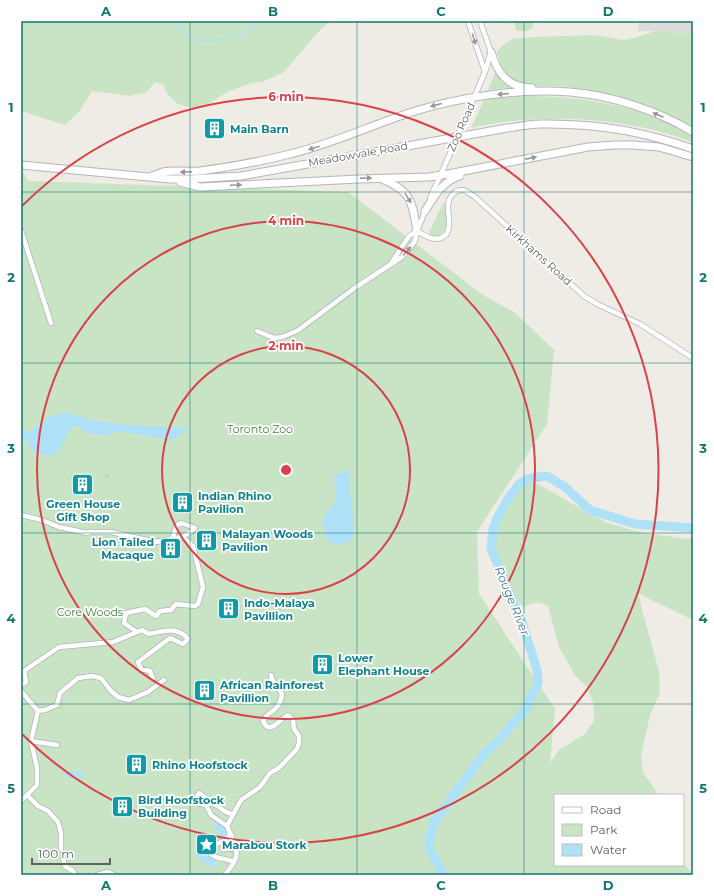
<svg xmlns="http://www.w3.org/2000/svg" width="714" height="896" font-family="Montserrat,sans-serif">
<style>
.industrial{fill:#dedbd8}
.green{fill:#c9e4c5}
.water{fill:#aee0f7}
.lines{fill:none;stroke-linecap:round;stroke-linejoin:round}
.stream{stroke:#aee0f7;stroke-width:1.5}
.river{stroke:#aee0f7;stroke-width:9}
.street-tunnel{stroke:#cbcac6;stroke-width:4.5;stroke-dasharray:4.5 2;stroke-linecap:butt}
.street-casing{stroke:#b1b4b7;stroke-width:6}
.secondary-casing{stroke:#b2b6b9;stroke-width:9}
.street{stroke:#fff;stroke-width:4.5}
.secondary{stroke:#fff;stroke-width:7}
.street-bridge-casing{stroke:#b1b4b7;stroke-width:6;stroke-linecap:butt}
.street-bridge{stroke:#fff;stroke-width:4.5}
.oneway{fill:#96999b}
.grid{fill:none;stroke:#0f766e;stroke-width:1;stroke-opacity:0.55}
.ring{fill:none;stroke:#da4148;stroke-width:2}
.labels{text-anchor:middle;stroke-width:3.5;stroke-linejoin:round;paint-order:stroke}
.street-label{font-size:11px;fill:#5e6265;stroke:#fff}
.culture-label{font-size:11px;font-weight:bold;fill:#0d838f;stroke:#fff;text-anchor:start}
.park-label{font-size:11px;fill:#43843e;stroke:#fff}
.water-label{font-size:12px;font-style:italic;fill:#457797;stroke:#fff}
.centre{fill:#da4148;stroke:#fff;stroke-width:2}
.ring-label{font-size:12px;text-anchor:middle;font-weight:bold;fill:#da4148;stroke:#fff;stroke-width:3.5;stroke-linejoin:round;paint-order:stroke}
.neatline{fill:none;stroke:#0f766e;stroke-width:1.5}
.grid-label{font-size:13px;text-anchor:middle;font-weight:bold;fill:#0f766e}
</style>
<rect width="100%" height="100%" fill="#efece6"/>
<path class="industrial" d="M638 21H693V31L685 33 655 31H638Z"/>
<path class="green" d="M21 21H331L317 33 284 72 262 82 251 83 229 91 210 103 195 109 178 104 167 94 164 85 155 82 147 92 130 96 92 91 78 113 65 125 21 111Z
M514 21H533V28L528 31H516Z
M655 31 685 33 693 31V128L589 91 563 86H524L517 84 505 75 499 66 501 64 497 51 503 45 513 39 533 37 594 35 623 40 634 38Z
M496 71 507 83 515 89 504 90V88L488 90Z
M523 96C582 96 641 105 693 136V142C636 121 574 115 513 121 499 122 485 125 471 128L485 98Z
M21 169 28 181 348 192 483 295 514 312 554 350 547 424 477 532 479 594 555 709 550 763 559 750 585 734 594 721V705L587 687 575 675 559 647 548 606C538 600 532 602 523 608L496 565 492 554 493 531 499 516 516 484 520 482H534L607 523 644 533 688 539 693 538V620L639 594 642 610 659 671 660 692 650 715 641 756 643 773 650 782 658 795H555V865H683V859L685 865 693 875H21Z
M444 201C445 214 452 235 434 236L429 233Z"/>
<path class="water" d="M68 412C102 427 153 426 190 428L172 440 125 432H112L106 436 89 433 77 426 70 429 60 449 52 456 42 455 34 452 21 435V427L23 429 30 432 49 417Z
M347 469 350 476V495L354 520 352 541 338 545 327 540 322 521 326 513 333 506 337 495 335 488 334 476Z
M70 770 75 773 81 771 84 775 83 779 76 776 69 779 64 773Z
M214 822 220 824 227 830 226 838 213 842 209 847 206 850 209 853 211 857 215 859V863L217 865 216 867C207 865 198 860 195 851L208 839 218 836 220 831 213 828Z"/>
<g class="lines">
<path class="stream" d="M173 21C178 27 184 33 191 37 210 46 246 36 260 21"/>
<path class="river" d="M444 875 430 851 429 841 434 822 484 754 498 741 525 710 538 683 537 670 521 619 491 549 493 530 497 518 508 499 519 484 531 478 547 476 565 487 590 510 635 524 693 528"/>
<path class="street-tunnel" d="M106 477 108 475"/>
<defs>
<path id="street" d="M468 21 485 72
M466 116 485 72 491 52 480 21
M430 198 449 156
M21 230 51 323
M417 231C427 237 436 243 446 235 452 226 448 217 448 207 448 197 456 187 466 191 469 193 472 195 475 197L584 296 597 304 640 324 693 358
M392 262 409 236 417 231
M257 331 274 338 282 337 297 331 356 287 402 257 415 241 417 231 426 209
M21 515 42 520 59 527 87 533 90 532H111L156 542 182 537 189 533 195 528 181 523 177 525 172 539
M137 632 124 623 126 613 145 609 156 616 160 611 171 610 176 604 195 606 198 604 203 587 193 546 182 537
M21 673 59 647 113 642 142 630 149 634C163 631 178 626 188 639L183 644 170 638 138 662 141 669 150 671 153 679
M21 685 26 682 24 671
M249 688 251 686
M21 691 38 711
M31 741 57 745
M27 795 38 806 48 811 58 822 61 833V849
M21 801 37 785V768L31 741 38 711 45 710 57 705 60 693 78 678 92 676 101 678 111 691 118 697 129 700 148 692 164 680
M206 805 197 803 195 800 199 793C204 795 206 798 206 803
M227 826 211 815 206 805V803C223 804 220 813 233 814
M230 835 226 840 212 846 211 854C217 860 227 858 234 862
M225 849 237 848
M63 858 65 866 73 871 75 875
M97 875 108 872 114 875
M225 875C228 870 232 867 234 862 241 850 232 838 227 826L241 800 260 787 270 773 279 768 297 749 299 743V736L294 729 293 720 288 715C280 718 270 737 263 721 266 714 270 714 275 709 280 705 281 700 282 694L272 679 271 675"/>
<path id="secondary" d="M491 52C498 74 507 87 532 88
M21 165 170 179H191L241 176 507 128C518 127 529 124 540 124 592 123 644 131 693 149
M152 176C156 175 160 173 163 172 174 170 188 172 200 171 229 167 258 162 286 155 330 145 369 126 412 112 460 97 519 88 570 92 610 95 659 111 693 132
M382 179C412 191 412 202 417 231
M180 182 200 187 359 179 429 177 448 174 588 147 615 145H632L659 147 693 157
M425 211C434 197 442 181 460 176"/>
</defs>
<use href="#street" class="street-casing"/>
<use href="#secondary" class="secondary-casing"/>
<use href="#street" class="street"/>
<use href="#secondary" class="secondary"/>
<defs>
<path id="street-bridge" d="M449 156 466 116"/>
</defs>
<use href="#street-bridge" class="street-bridge-casing"/>
<use href="#street-bridge" class="street-bridge"/>
</g>
<defs><path id="oneway-solid" d="M-6-.8H1V-3.2L6.5 0L1 3.2V.8H-6Z"/></defs>
<g class="oneway">
<use href="#oneway-solid" transform="translate(474 39) rotate(72)"/>
<use href="#oneway-solid" transform="translate(503 94) rotate(176)"/>
<use href="#oneway-solid" transform="translate(436 105) rotate(165)"/>
<use href="#oneway-solid" transform="translate(658 115) rotate(-157)"/>
<use href="#oneway-solid" transform="translate(314 148) rotate(164)"/>
<use href="#oneway-solid" transform="translate(531 158) rotate(-11)"/>
<use href="#oneway-solid" transform="translate(186 172) rotate(177)"/>
<use href="#oneway-solid" transform="translate(366 178) rotate(-1)"/>
<use href="#oneway-solid" transform="translate(236 185) rotate(-3)"/>
<use href="#oneway-solid" transform="translate(408 198) rotate(58)"/>
<use href="#oneway-solid" transform="translate(407 251) rotate(-49)"/>
</g>
<path class="grid" d="M190 21V875M357 21V875M524 21V875M21 192H693M21 363H693M21 533H693M21 704H693"/>
<g class="ring">
<circle cx="286" cy="470" r="124"/>
<circle cx="286" cy="470" r="249"/>
<path d="M22 206A373 373 0 1 1 22 734"/>
</g>
<defs>
<symbol id="building-square" viewBox="-11 -11 22 22"><rect x="-9" y="-9" width="18" height="18" rx="4" fill="#0f9aa8" stroke="#fff"/><path d="M-4-6H4V6H1V3H-1V6H-4ZM-2.5-4.3h1.7v1.8h-1.7ZM.8-4.3h1.7v1.8H.8ZM-2.5-1h1.7V.8h-1.7ZM.8-1h1.7V.8H.8Z" fill="#fff"/></symbol>
<symbol id="sight-square" viewBox="-11 -11 22 22"><rect x="-9" y="-9" width="18" height="18" rx="4" fill="#0f9aa8" stroke="#fff"/><path d="M0-6L1.8-2.2L6-1.7L2.9 1.2L3.7 5.4L0 3.3L-3.7 5.4L-2.9 1.2L-6-1.7L-1.8-2.2Z" fill="#fff"/></symbol>
</defs>
<g fill-rule="evenodd">
<use href="#building-square" x="202" y="116" width="25" height="25"/>
<use href="#building-square" x="70" y="472" width="25" height="25"/>
<use href="#building-square" x="170" y="490" width="25" height="25"/>
<use href="#building-square" x="194" y="528" width="25" height="25"/>
<use href="#building-square" x="158" y="536" width="25" height="25"/>
<use href="#building-square" x="216" y="596" width="25" height="25"/>
<use href="#building-square" x="310" y="652" width="25" height="25"/>
<use href="#building-square" x="192" y="678" width="25" height="25"/>
<use href="#building-square" x="124" y="752" width="25" height="25"/>
<use href="#building-square" x="110" y="794" width="25" height="25"/>
<use href="#sight-square" x="194" y="832" width="25" height="25"/>
</g>
<g class="labels">
<g class="street-label">
<text transform="translate(461 127) rotate(-66)" y="4">Zoo Road</text>
<text transform="translate(358 154) rotate(-10)" y="4">Meadowvale Road</text>
<text transform="translate(539 255) rotate(42)" y="4">Kirkhams Road</text>
</g>
<g class="culture-label">
<text x="230" y="133">Main Barn</text>
<text x="198" y="500">Indian Rhino<tspan x="198" dy="13">Pavilion</tspan></text>
<text x="83" y="508" text-anchor="middle">Green House<tspan x="83" dy="13">Gift Shop</tspan></text>
<text x="222" y="538">Malayan Woods<tspan x="222" dy="13">Pavilion</tspan></text>
<text x="154" y="546" text-anchor="end">Lion Tailed<tspan x="154" dy="13">Macaque</tspan></text>
<text x="244" y="607">Indo-Malaya<tspan x="244" dy="13">Pavillion</tspan></text>
<text x="338" y="662">Lower<tspan x="338" dy="13">Elephant House</tspan></text>
<text x="220" y="689">African Rainforest<tspan x="220" dy="13">Pavillion</tspan></text>
<text x="152" y="769">Rhino Hoofstock</text>
<text x="138" y="804">Bird Hoofstock<tspan x="138" dy="13">Building</tspan></text>
<text x="222" y="849">Marabou Stork</text>
</g>
<g class="park-label">
<text x="260" y="433">Toronto Zoo</text>
<text x="90" y="616">Core Woods</text>
</g>
<g class="water-label">
<text transform="translate(512 601) rotate(68)" y="4">Rouge River</text>
</g>
</g>
<circle cx="286" cy="470" r="6" class="centre"/>
<g class="ring-label">
<text x="286" y="101">6 min</text>
<text x="286" y="225">4 min</text>
<text x="286" y="350">2 min</text>
</g>
<rect width="714" height="896" fill="none" stroke="#ffffff" stroke-width="44"/>
<rect x="554" y="794" width="130" height="72" fill="#ffffff" stroke="#bfc0c1"/>
<rect x="562" y="807" width="20" height="6" fill="#ffffff" stroke="#bfc0c1"/>
<text x="590" y="814" font-size="12" fill="#5e6265">Road</text>
<rect x="562" y="824" width="20" height="12" fill="#c9e4c5" stroke="#bfc0c1"/>
<text x="590" y="834" font-size="12" fill="#5e6265">Park</text>
<rect x="562" y="844" width="20" height="12" fill="#aee0f7" stroke="#bfc0c1"/>
<text x="590" y="854" font-size="12" fill="#5e6265">Water</text>
<path d="M32 858v6h78v-6" fill="none" stroke="#5e6265" stroke-width="2"/>
<text x="38" y="858" font-size="12" fill="#5e6265" stroke="#ffffff" stroke-width="3" paint-order="stroke">100 m</text>
<rect x="22" y="22" width="670" height="852" class="neatline"/>
<g class="grid-label">
<text x="106" y="16">A</text>
<text x="273" y="16">B</text>
<text x="441" y="16">C</text>
<text x="608" y="16">D</text>
<text x="11" y="112">1</text>
<text x="703" y="112">1</text>
<text x="11" y="282">2</text>
<text x="703" y="282">2</text>
<text x="11" y="453">3</text>
<text x="703" y="453">3</text>
<text x="11" y="623">4</text>
<text x="703" y="623">4</text>
<text x="11" y="793">5</text>
<text x="703" y="793">5</text>
<text x="106" y="890">A</text>
<text x="273" y="890">B</text>
<text x="441" y="890">C</text>
<text x="608" y="890">D</text>
</g>
</svg>
